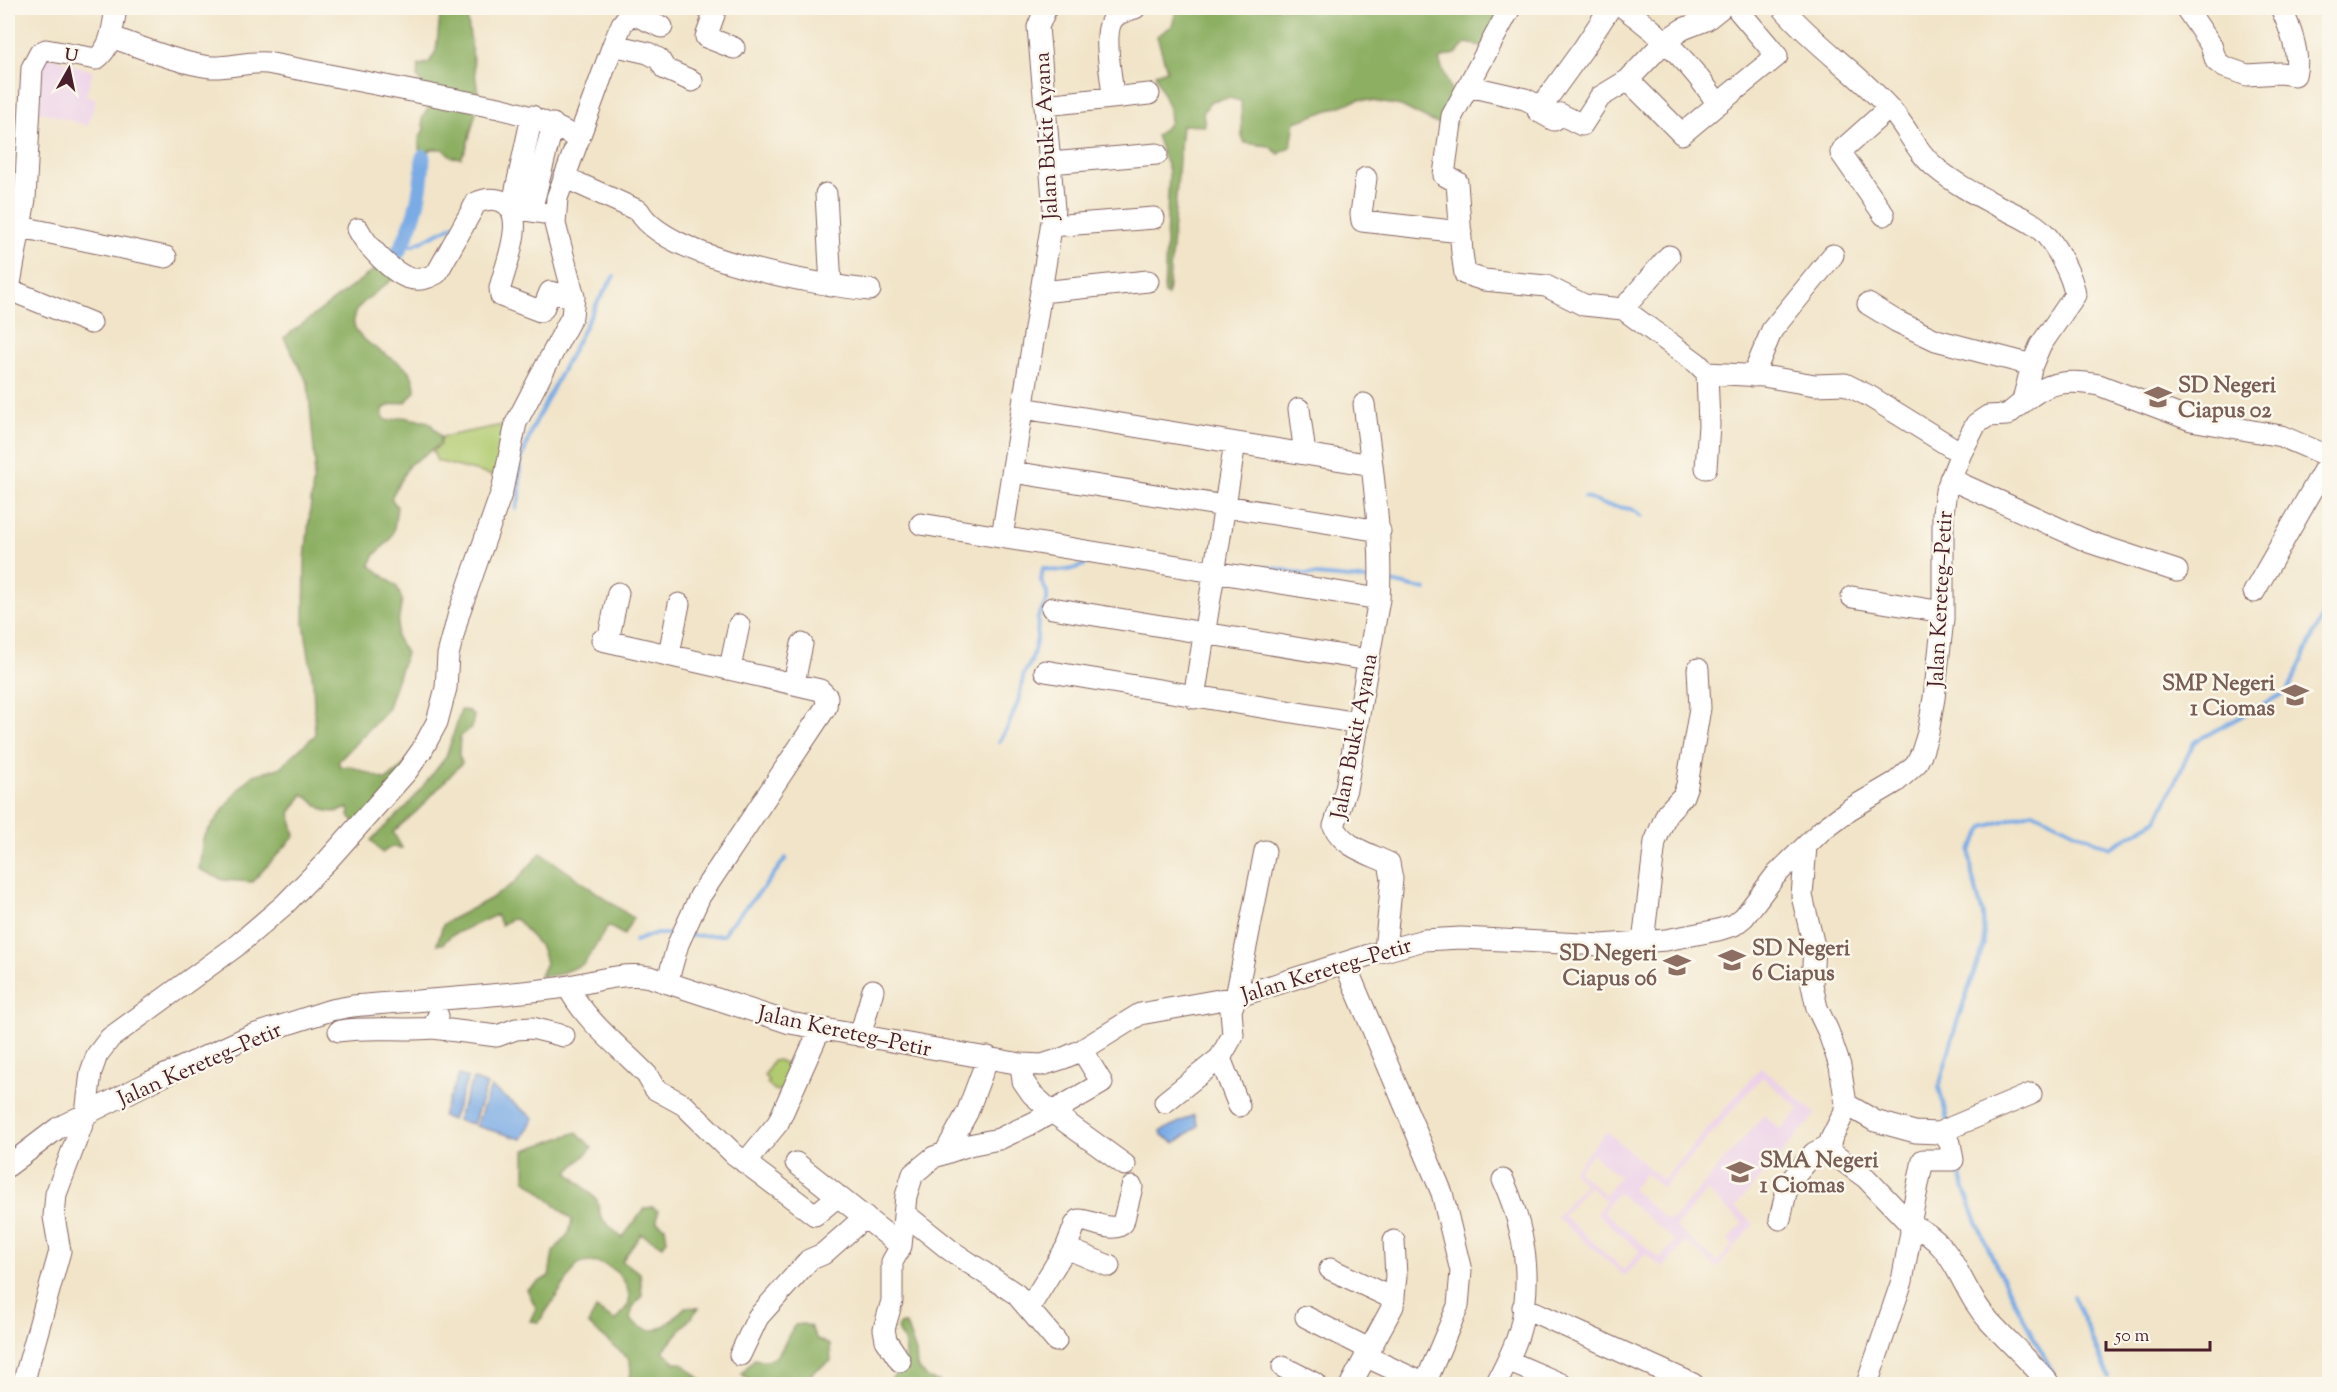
<svg xmlns="http://www.w3.org/2000/svg" width="2337" height="1392" font-family="'Sorts Mill Goudy',serif">
<style>
.built{fill:#edd1e9;fill-rule:evenodd}
.green{fill:#b1cb70;stroke:#7e754e;stroke-width:1.5}
.forest{fill:#8caf62;stroke:#6b6746;stroke-width:1.5}
.water{fill:#7aabe5;stroke:#626588;stroke-width:1.5}
.lines{fill:none;stroke-linecap:round;stroke-linejoin:round}
.stream{stroke:#7aabe5;stroke-width:4}
.canal{stroke:#7aabe5;stroke-width:15}
.minor-casing{stroke:#846462;stroke-width:23}
.minor{stroke:#fff;stroke-width:21}
.labels{text-anchor:middle;stroke-width:5;stroke-linejoin:round;paint-order:stroke}
.street-label{font-size:22px;fill:#4a1f2b;stroke:#fbf7ec}
.education-label{font-size:22px;font-weight:bold;fill:#785e54;stroke:#fbf7ec;text-anchor:start}
</style>
<rect width="100%" height="100%" fill="#fbf7ec"/>
<filter id="ink" filterUnits="userSpaceOnUse"><feTurbulence type="fractalNoise" baseFrequency=".0167" numOctaves="2"/><feDisplacementMap in="SourceGraphic" scale="12" xChannelSelector="R" yChannelSelector="G"/><feConvolveMatrix kernelMatrix="1 2 1 2 8 2 1 2 1" color-interpolation-filters="sRGB"/></filter>
<filter id="wash" filterUnits="userSpaceOnUse"><feTurbulence type="fractalNoise" baseFrequency=".008" numOctaves="4" result="noise"/><feDisplacementMap in="SourceGraphic" scale="24" xChannelSelector="R" yChannelSelector="G"/><feGaussianBlur stdDeviation="1.35" result="paint"/><feColorMatrix in="noise" values="0 0 0 0 0 0 0 0 0 0 0 0 0 0 0 0 0 1.4 0 .05"/><feComposite in="paint" operator="in"/></filter>
<g filter="url(#wash)">
<rect width="100%" height="100%" fill="#f1e4c8"/>
<path class="built" d="M43 55 93 71 86 95 96 99 88 126 29 108Z
M1761 1067 1816 1114 1735 1207 1754 1224 1717 1268 1686 1242 1663 1268 1645 1254 1625 1276 1556 1217 1585 1184 1572 1172 1606 1131 1663 1180ZM1762 1077 1800 1109 1781 1130 1764 1115 1672 1220 1669 1218 1667 1220 1632 1189 1645 1173 1663 1188ZM1592 1154 1619 1177 1605 1195 1577 1171ZM1589 1186 1606 1201 1596 1213 1640 1251 1624 1270 1563 1215ZM1707 1191 1743 1223 1728 1241 1733 1245 1717 1262 1676 1227ZM1618 1193 1675 1241 1660 1259 1603 1211Z"/>
<path class="green" d="M503 425 498 477 437 461 433 451 440 445 442 437Z
M778 1060 799 1070 785 1089 775 1091 767 1083 769 1081 764 1076 773 1061Z"/>
<path class="forest" d="M441 8H466L479 101 466 149 461 158 452 157 443 149H432L425 153 419 149V139L424 129 422 119 432 101 417 76 419 65 429 63 436 51Z
M1177 8H1515L1492 48 1466 43 1456 54 1446 56 1439 60 1457 106 1454 126 1435 123 1401 106 1360 99 1295 122 1291 146 1279 154 1269 146 1245 143 1242 136 1241 101 1229 98 1211 101 1203 113 1205 126 1182 125 1168 295 1164 294 1169 171 1156 136 1170 123 1169 109 1155 74 1167 70 1157 36 1172 26Z
M379 266 395 277C385 286 363 300 356 311 341 338 395 356 408 370 413 376 415 383 415 391L406 402 390 405 383 409V417L388 421 403 417 429 422 441 437 439 445 409 465 391 498 397 507C395 517 395 537 387 543 377 553 376 551 370 565L397 587 402 600 396 636 406 653 387 710 338 762 341 767 350 766 386 780C419 756 425 735 437 696L445 708 433 746 417 771 364 825 355 822 349 816 350 811 348 808C325 818 321 807 303 794L290 813 295 836 252 882 223 880 199 869 203 838 236 792 253 775 279 768 315 735 313 682 304 624 305 559 315 463 308 383 284 338Z
M461 710 469 711 474 716 472 727 460 737 459 755 462 763 417 811 393 832 402 848 391 847 382 853 371 840 408 805 446 757Z
M541 853 633 918 624 935 608 926 584 964 556 975 540 976 546 963 542 949 517 920 512 919 501 925 496 915 450 936 443 944H437L443 925 450 920 490 899 513 884Z
M577 1132 592 1148 568 1172 597 1200 601 1218 622 1238 645 1208 653 1207 658 1211 657 1222 665 1227 667 1240 663 1246 641 1234 622 1261 640 1273 642 1295 633 1307 630 1319C653 1342 667 1325 685 1307L699 1308 663 1351 676 1363H682L706 1384H626L631 1374 630 1360 588 1324 596 1309 616 1321 629 1304C631 1275 604 1257 578 1264L539 1322 530 1321 536 1308 527 1289 549 1276 553 1252 569 1233 572 1220 525 1179V1150Z
M803 1324 810 1326 817 1339 830 1345 831 1361 811 1373 814 1384H754L741 1374 754 1359C784 1365 780 1345 795 1325Z
M902 1324H906L916 1353 917 1367 929 1379 939 1381 941 1384H871L874 1381 887 1384C898 1371 912 1358 903 1340 900 1334 898 1333 898 1326Z"/>
<path class="water" d="M459 1075 468 1078 452 1120 442 1116Z
M473 1079 487 1085 473 1124 457 1120Z
M491 1087 534 1118 522 1139 476 1126Z
M1194 1115 1198 1126 1175 1143 1162 1135 1161 1131Z"/>
<g class="lines">
<path class="stream" d="M403 245H414L454 225
M1585 497 1605 505 1631 509 1642 516
M516 509 520 496V464L532 429 597 303 614 276
M1244 567 1273 568 1304 574 1373 580
M1387 581 1426 590
M999 742 1007 729 1018 702 1024 673 1031 662 1037 639 1038 617 1047 601V592L1041 581 1043 568C1060 574 1077 570 1093 560
M689 936 724 935 727 928 764 887 786 858
M635 941 654 934H676
M1948 1123 1939 1087 1957 1022 1984 944 1983 915 1972 875 1970 851 1984 827 2033 812 2110 848 2157 820 2194 742 2288 691 2330 599
M1958 1165C1976 1236 2018 1308 2053 1373
M2073 1296 2109 1377"/>
<path class="canal" d="M394 259C414 228 422 195 423 157"/>
</g>
</g>
<g filter="url(#ink)">
<g class="lines">
<defs>
<path id="minor" d="M706 8 712 10 714 15 706 37 734 48
M1510 8 1452 116 1444 175 1457 182 1462 253 1465 274 1484 280 1546 286 1584 305 1623 309
M1624 8C1664 37 1690 63 1718 104L1682 134 1628 80
M1783 8C1816 46 1859 74 1892 111 1908 129 1917 153 1936 168 1955 184 1977 195 1998 206 2013 213 2030 220 2042 231 2055 243 2073 277 2075 295L2040 346 2032 365 2023 400
M2186 8 2211 45 2216 61 2224 67 2247 75 2280 73 2295 75C2301 56 2289 25 2281 8
M630 13 662 27
M111 37C141 47 181 64 211 67 230 68 248 61 267 63L499 108C529 115 553 124 579 139
M613 45 648 53 659 59 665 69 692 81
M1468 86 1525 99 1541 107 1538 111 1554 120 1560 114 1582 125 1600 97 1628 80 1665 41 1683 29 1706 20 1721 8
M1113 97C1112 79 1103 38 1111 22 1115 13 1126 11 1135 8
M1718 104 1777 56 1739 11 1741 8
M1045 105 1149 94
M1541 107 1583 49 1610 8
M532 116 512 208 555 215
M1050 163 1157 154
M564 177 639 211C666 259 817 285 870 290
M1366 178 1361 214 1362 221 1461 232
M826 194 831 286
M531 211 553 124
M1884 215 1841 153 1843 149 1889 108
M1051 226 1154 218
M21 227 166 257
M358 229C366 245 392 273 409 278 420 281 428 278 437 273L476 203C484 199 490 198 498 200 531 208 505 266 500 288L501 296 540 311 543 309 550 292 574 297
M1669 256 1623 309 1697 363 1707 373 1709 425 1706 468
M10 290 91 323
M1041 292 1148 281
M8 295 25 199 32 68 40 53 46 50 96 59C112 48 113 25 116 8
M1868 304 1896 321 1936 340 2032 365
M1707 373 1763 376 1815 385 1845 384 1869 396 1961 453
M1753 376 1772 330 1833 255
M1364 404 1372 465
M1023 408 1372 465C1377 510 1382 554 1379 599L1346 789 1334 826C1343 847 1370 854 1389 863L1392 879 1385 950
M1299 409 1305 454
M1013 472 1380 531
M1950 479 2089 542 2177 571
M921 524 1379 599
M1002 537 1054 209 1038 27 1046 8
M2254 592 2330 459
M1852 597 1943 612
M1052 608 1368 660
M602 640 820 690 827 697 826 707 700 896 678 944 667 983
M608 641 618 593
M669 654 679 604
M730 668 739 625
M1045 671 1358 723
M794 683 802 644
M1194 698 1235 443
M1806 846 1802 896 1814 946 1812 985 1817 1008 1828 1031 1840 1066 1846 1104 1844 1113 1831 1139 1829 1151 1866 1178 1910 1224 1911 1232 1902 1281 1867 1384
M1643 942 1655 842 1667 813 1683 796 1687 785 1700 708 1698 669
M1345 964 1442 1193 1461 1271 1458 1306 1425 1384
M568 987C586 1022 620 1047 647 1075L655 1089 684 1105 734 1154 815 1215 838 1196
M433 1028 497 1036 516 1029 532 1028 564 1036
M339 1031C371 1026 401 1031 433 1028L438 1016
M860 1036 873 990
M1220 1058 1239 1106
M1021 1064 1023 1081 1032 1094 1052 1112 1125 1165
M1165 1102 1220 1058 1233 1035 1231 1010 1236 997 1265 851
M1846 1104 1875 1121 1915 1132 1938 1133 2031 1094
M1943 1133 1950 1143 1953 1160H1923L1910 1224C1959 1246 1957 1286 1990 1322 2009 1342 2029 1361 2048 1382
M945 1153 967 1113 988 1057
M745 1163 778 1123 820 1029
M796 1163 901 1246
M8 1166 58 1128 150 1082 250 1036 331 1010 353 1006C419 1000 485 997 550 989 582 986 618 971 650 977L790 1023 1021 1064 1042 1065 1064 1058 1082 1050 1140 1014 1236 997 1369 955 1424 940 1461 938 1602 945 1666 940 1718 930 1734 925 1744 917 1775 876 1821 831 1850 809 1896 782 1916 764 1922 752 1928 733 1934 698 1943 619V513L1946 491 1961 453 1976 424 1988 416 2007 415C2040 388 2054 376 2099 385L2191 420 2281 436 2330 457
M905 1214 950 1250 1016 1294 1056 1341
M1780 1219 1788 1184 1814 1153 1828 1146
M1066 1248 1109 1266
M1330 1269 1394 1299
M1523 1307 1693 1384
M1029 1308 1066 1248 1075 1225 1079 1220C1092 1220 1113 1234 1123 1223L1132 1187
M1306 1317 1369 1349
M740 1355 758 1317 809 1260 823 1254 865 1217
M1365 1356 1425 1384
M900 1361 886 1340 884 1329 892 1301V1262L901 1246 906 1196 913 1174 934 1157 969 1145 999 1139 1035 1122 1102 1083 1082 1050
M1508 1361 1561 1384
M1283 1367 1316 1384
M23 1384 60 1251 54 1217 56 1194 86 1114 91 1072 97 1055 110 1038 235 947 284 905 328 860 407 771 422 750 437 722 446 688 448 655 459 613 502 491 516 423 572 316 574 297 555 224 557 198 613 45 622 24 634 8
M1351 1384 1393 1306 1396 1276 1394 1241
M1496 1384C1505 1367 1515 1348 1520 1329 1533 1278 1524 1227 1503 1180"/>
</defs>
<use href="#minor" class="minor-casing"/>
<use href="#minor" class="minor"/>
</g>
</g>
<defs>
<symbol id="school-bare" viewBox="-9 -9 18 18"><path d="M0-5L7-2L0 1L-7-2ZM-4 1L0 2.5L4 1V4Q0 6-4 4Z" fill="#8d6e63" stroke="#fbf7ec" stroke-width="2.5" paint-order="stroke"/></symbol>
</defs>
<g fill-rule="evenodd">
<use href="#school-bare" x="2139" y="378" width="38" height="38"/>
<use href="#school-bare" x="2276" y="676" width="38" height="38"/>
<use href="#school-bare" x="1713" y="941" width="38" height="38"/>
<use href="#school-bare" x="1658" y="946" width="38" height="38"/>
<use href="#school-bare" x="1721" y="1153" width="38" height="38"/>
</g>
<g class="labels">
<g class="street-label">
<text transform="translate(1045 136) rotate(-93)" y="8">Jalan Bukit Ayana</text>
<text transform="translate(1939 599) rotate(-87)" y="8">Jalan Kereteg–Petir</text>
<text transform="translate(1353 736) rotate(-79)" y="8">Jalan Bukit Ayana</text>
<text transform="translate(1326 969) rotate(-17)" y="8">Jalan Kereteg–Petir</text>
<text transform="translate(845 1030) rotate(12)" y="8">Jalan Kereteg–Petir</text>
<text transform="translate(199 1063) rotate(-24)" y="8">Jalan Kereteg–Petir</text>
</g>
<g class="education-label">
<text x="2178" y="392">SD Negeri<tspan x="2178" dy="25">Ciapus 02</tspan></text>
<text x="2275" y="690" text-anchor="end">SMP Negeri<tspan x="2275" dy="25">1 Ciomas</tspan></text>
<text x="1752" y="955">SD Negeri<tspan x="1752" dy="25">6 Ciapus</tspan></text>
<text x="1657" y="960" text-anchor="end">SD Negeri<tspan x="1657" dy="25">Ciapus 06</tspan></text>
<text x="1760" y="1167">SMA Negeri<tspan x="1760" dy="25">1 Ciomas</tspan></text>
</g>
</g>
<rect width="2337" height="1392" fill="none" stroke="#fbf7ec" stroke-width="30"/>
<g transform="translate(69 69) rotate(9)" stroke="#fbf7ec" stroke-width="4.5" paint-order="stroke">
<path d="M0-4.5L10 22L0 15L-10 22Z" fill="#4a1f2b"/>
<text y="-9" font-size="16" font-weight="bold" text-anchor="middle" fill="#4a1f2b">U</text>
</g>
<path d="M2106 1341v9h104v-9" fill="none" stroke="#4a1f2b" stroke-width="3"/>
<text x="2115" y="1341" font-size="18" fill="#4a1f2b" stroke="#fbf7ec" stroke-width="4.5" paint-order="stroke">50 m</text>
</svg>
